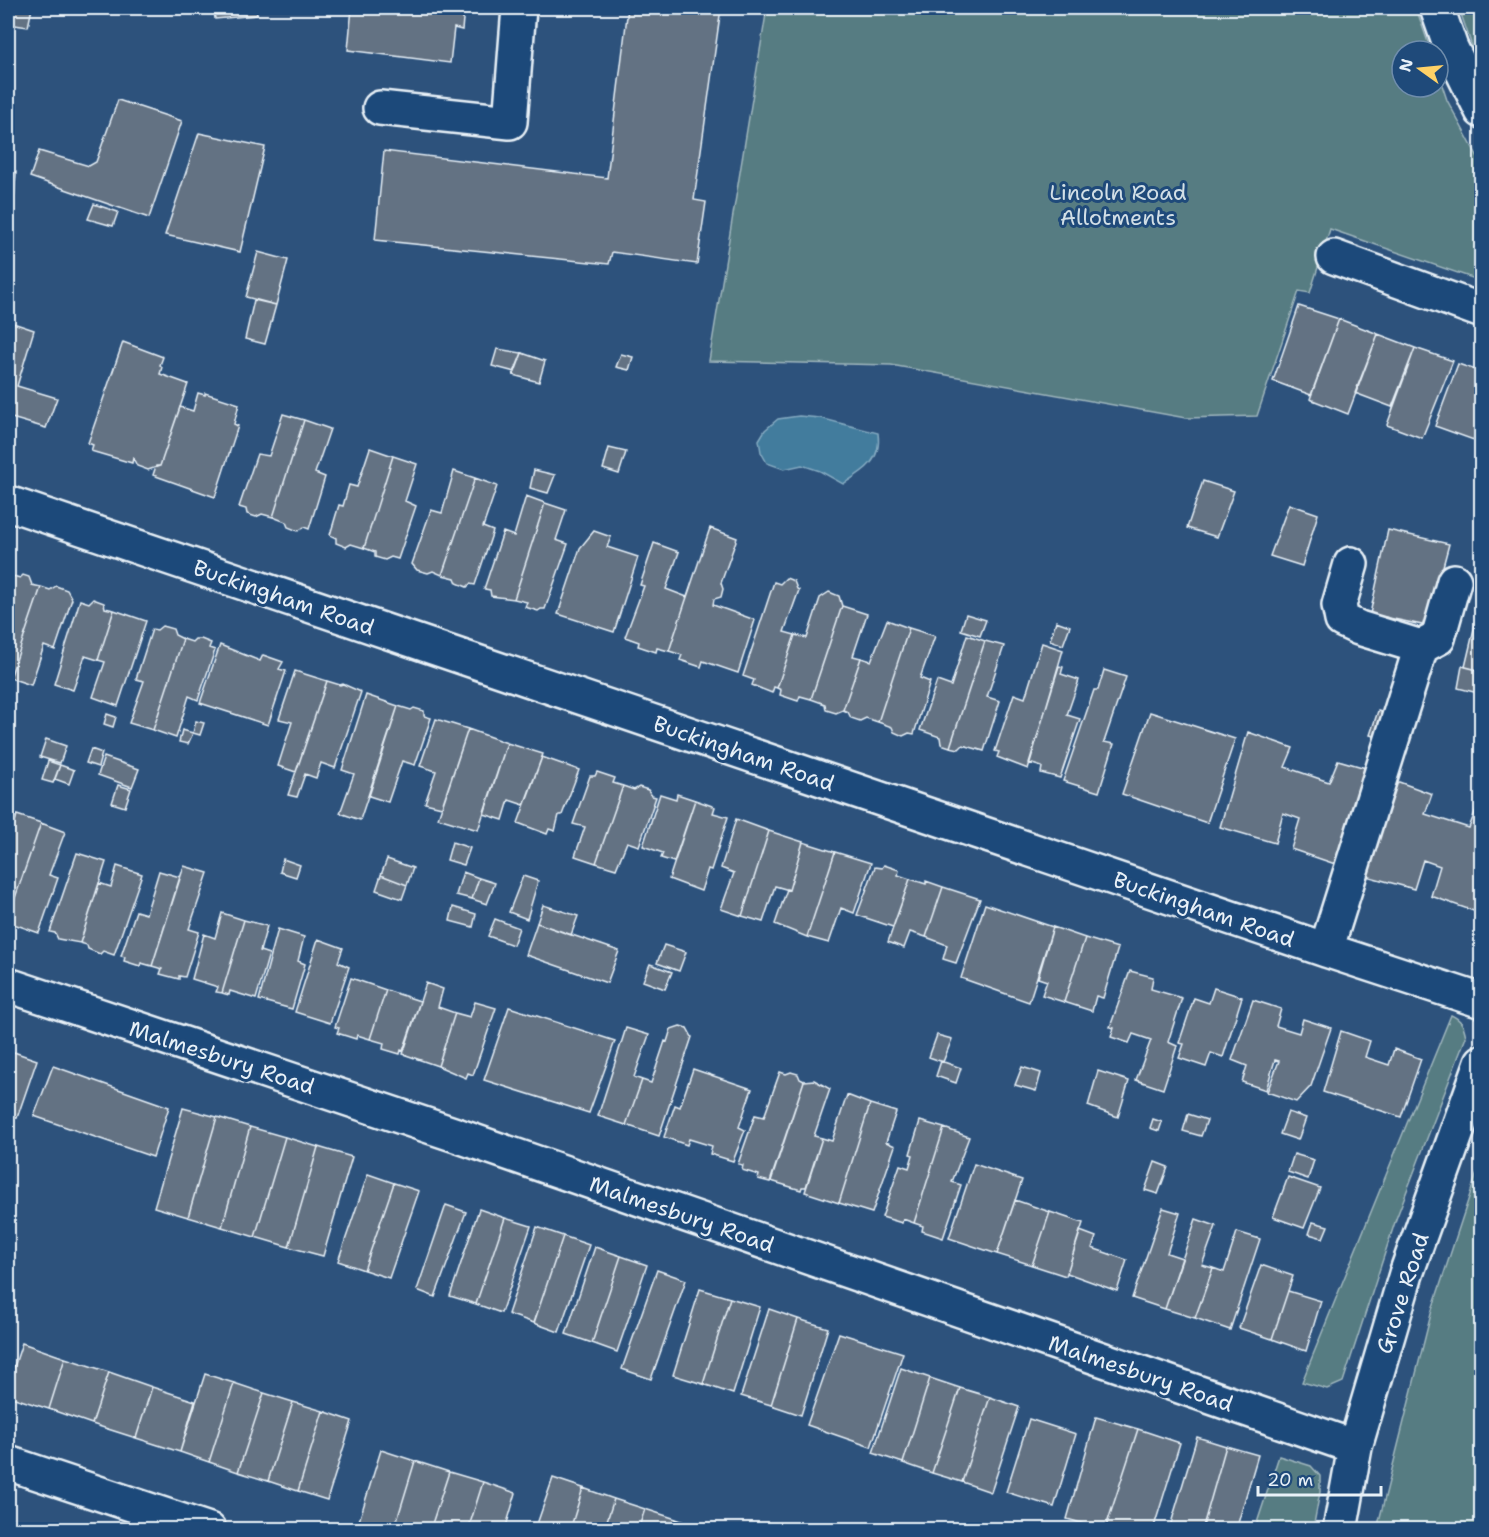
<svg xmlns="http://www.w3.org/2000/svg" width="1489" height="1537" font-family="'Shantell Sans',sans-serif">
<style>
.green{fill:#567c82;stroke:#9fb6bd;stroke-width:1.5}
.water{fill:#427b9d;stroke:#84aac1;stroke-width:1.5}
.building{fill:#647283;stroke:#e8f1f8;stroke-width:1.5}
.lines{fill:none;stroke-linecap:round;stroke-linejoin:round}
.minor-casing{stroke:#e8f1f8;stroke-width:38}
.minor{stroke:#1f4a7a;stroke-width:33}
.labels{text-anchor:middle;stroke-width:6;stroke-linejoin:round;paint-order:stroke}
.park-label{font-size:22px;fill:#d2dfe6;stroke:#1f4a7a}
.street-label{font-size:22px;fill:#e8f1f8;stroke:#1f4a7a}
</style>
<rect width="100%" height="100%" fill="#2d527c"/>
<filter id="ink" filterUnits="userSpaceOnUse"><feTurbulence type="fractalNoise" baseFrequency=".0167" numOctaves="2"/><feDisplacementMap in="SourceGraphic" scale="12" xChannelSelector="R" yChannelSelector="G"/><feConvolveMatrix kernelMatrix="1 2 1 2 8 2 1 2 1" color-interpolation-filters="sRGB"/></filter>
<g filter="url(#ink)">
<path class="green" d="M767 8H1416L1431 51H1402V87H1438V73L1447 100 1481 163V281L1330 229 1310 293 1299 291 1257 416 1186 418 891 365 709 361Z
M1459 8H1481V66L1475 55Z
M1451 1015C1462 1020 1464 1026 1466 1037L1396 1219 1343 1382 1327 1389 1302 1382Z
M1481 1161V1529H1377L1432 1310Z
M1279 1456 1311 1466 1320 1476V1492L1313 1529H1255Z"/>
<path class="water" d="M799 416 820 418 878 433C882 461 864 471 843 484L820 471 802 465 784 469 767 463 761 452 759 440 765 430 778 419Z"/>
<path class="building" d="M8 8H32L28 27 8 24Z
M214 8H256L257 15 215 19Z
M352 8H464L462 30 454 28 450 63 348 50Z
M628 8H721L694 200 706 202 697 264 612 252 609 264 375 240 384 151 607 178Z
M118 100 182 121 149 218 30 177 39 151 89 166 96 162Z
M199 133 265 147 240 252 165 235Z
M8 171 16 172 13 216 8 215Z
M94 204 118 212 113 226 88 219Z
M258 252 288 260 276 305 246 297Z
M254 300 276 305 265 344 245 339Z
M8 304 14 306 10 322 34 330 17 386 57 398 46 428 8 417Z
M1299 306 1339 319 1311 395 1273 381Z
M1339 319 1378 334 1348 414 1310 399Z
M1378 334 1415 348 1392 407 1355 393Z
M123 342 163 357 160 365 162 367 160 374 188 384 160 466 148 470 137 466 133 458 132 463 91 451 93 445 88 443Z
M1415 348 1453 361 1422 438 1387 425Z
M497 349 522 353 515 372 492 366Z
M522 353 545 361 539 382 513 375Z
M621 354 633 357 629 370 616 367Z
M1458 364 1482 372V443L1435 426Z
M198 393 205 395V393L239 404 234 424 238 426 215 497 153 475 156 466H160L180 407 193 411Z
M283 414 304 420 273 517 262 514 256 517 247 514 246 509 239 507 257 454 269 456Z
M304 420 330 429 315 473 325 477 309 529 304 527 298 531 288 527 286 522 273 517Z
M370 448 393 456 364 548 351 544 346 547 336 543V538L330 535 339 505 343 506 349 485 357 487Z
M609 448 626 452 619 474 603 469Z
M393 456 417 464 405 501 416 506 398 559 391 557 385 560 375 557V552L364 548Z
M534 470 555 475 548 493 530 488Z
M454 471 475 478 442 575 433 571 428 573 417 570 412 564 431 510 442 513Z
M475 478 497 486 483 527 493 531 475 585 470 584 467 587 457 583 455 578 442 575Z
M1203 481 1234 491 1217 537 1187 528Z
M526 496 545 503 514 599 491 596 490 590 484 589 503 532 514 536Z
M545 503 566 510 556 540 568 544 545 609H541L538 611 525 607 527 602 514 599Z
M1289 504 1318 514 1302 566 1270 556Z
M710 528 737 538 721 583 723 589 721 597 714 599 713 605 755 620 738 673 703 661 701 667 680 660 682 655 669 651Z
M1388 530 1449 544 1427 626 1370 614Z
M594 531 611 537 607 547 638 557 614 632 558 614 580 548Z
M654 543 679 552 666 589 687 597 669 651 657 648 656 652 638 646 639 642 625 637 644 586 640 585Z
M9 575 20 578 23 575 29 577 32 585 41 587 10 678 8 677V580Z
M786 578 794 581 797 589 799 590 784 632 795 635 777 688 774 687 772 693 752 685 754 680 743 676 774 582 780 584Z
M56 586 67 590 72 599 55 650 44 646 31 685 10 678 41 587 50 590Z
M829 592 839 596 842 606 811 699 800 696 798 701 780 695 781 690 777 688 795 635 807 638 820 598Z
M1482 595V671L1465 667Z
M93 599 104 603 105 608 114 610 98 660 85 656 73 690 54 684 80 600 89 603Z
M842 606 867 614 853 656 861 658 843 710 836 713 826 710 825 704 811 699Z
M114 610 146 621 118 706 93 697 105 662 98 660Z
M966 614 986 620 980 636 961 630Z
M887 620 909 628 878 722 866 718 860 721 851 718 848 712 843 710 861 658 871 661Z
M1056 621 1070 626 1063 645 1050 640Z
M162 626 173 629 175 635 183 639 153 730 129 723 144 681 136 679 152 629 157 630Z
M909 628 935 636 920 678 930 682 914 734 909 733 903 736 894 732 892 727 878 722Z
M967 635 985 641 950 747 941 744 940 737 920 730 937 681 951 686Z
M183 639 192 642 195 639H201L211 643 209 648 215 650 198 700 189 696 176 738 153 730Z
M985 641 1004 646 987 697 1000 701 984 751 963 745 959 749 950 747Z
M1042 643 1063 650 1028 769 997 757 999 752 995 751 1014 694 1025 698Z
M220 645 260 661 263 655 283 662 279 669 286 671 268 725 200 703Z
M1059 666 1063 667 1061 674 1079 680 1067 715 1080 719 1060 778 1041 773 1042 767 1029 763Z
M1462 666 1482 671V694L1458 688Z
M1104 670 1126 677 1104 742 1114 744 1099 792 1063 781 1094 690H1098Z
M295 671 327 681 296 772 278 766 292 722 279 719Z
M327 681 340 685 343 684 361 692 335 768 321 763 316 778 305 774 297 797 288 795Z
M366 695 398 706 360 820 340 813 354 774 342 770Z
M398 706 411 710 414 708 424 711V716L431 718 415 765 402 761 388 802 369 796Z
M1378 711 1389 714 1380 738 1370 735Z
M1150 712 1235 739 1207 823 1122 794Z
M107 714 116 717 113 727 104 724Z
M436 719 468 729 442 807 425 803 436 771 420 766Z
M196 721 204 723 200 735 193 733Z
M468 729 507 743 478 830 438 818Z
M182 730 193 733 188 744 179 742Z
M1248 732 1293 748 1285 767 1329 782 1338 760 1376 771 1344 867 1291 849 1300 819 1283 813 1275 843 1220 827Z
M46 739 66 746 60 763 40 757Z
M507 743 543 754 524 805 509 800 503 820 484 814Z
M91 749 102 753 98 767 86 763Z
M104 757 139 769 132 787 98 775Z
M542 757 579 770 562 815H559L555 831 549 829 547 834 518 823Z
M48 761 60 765 53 783 42 780Z
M60 765 74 770 69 784 55 779Z
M597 772 615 778 613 783 623 786 596 863 575 856 585 827 573 824 590 776H595Z
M1388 778 1432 794 1425 814 1469 828 1477 807 1482 809V914L1431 896 1440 866 1423 860 1414 889 1359 874Z
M118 785 131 789 125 807 112 803Z
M623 786 634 790 639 787 648 790 652 796 656 797 639 846 627 842 616 869 596 863Z
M660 794 676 799 677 794 695 800 674 862 661 858 663 853 643 846Z
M695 800 715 807 713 813 728 817 711 870 708 869 701 891 669 879Z
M17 815 41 823 8 918V845Z
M736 819 769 831 742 916 721 909 734 873 721 868Z
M41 823 65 832 49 875 58 878 39 933 8 922V918Z
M769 831 803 842 789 890 775 886 763 922 742 916Z
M452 842 470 848 464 865 447 860Z
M803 842 835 852 807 937 775 924 787 889 789 890Z
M835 852 871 863 854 913 841 908 829 943 807 937Z
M77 853 106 862 80 943 58 939 55 933 50 932Z
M283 859 300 865 296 877 280 872Z
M387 859 413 868 407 885 381 875Z
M884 865 899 870 898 875 910 879 893 927 857 915 875 867 882 868Z
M117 866 142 874 114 955 103 951 100 954 88 949 87 945 80 943 99 883 111 887Z
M184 866 208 873 189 929 199 932 185 977 179 976V979L160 974 162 969 152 966Z
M159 871 180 877 152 966 141 963 140 966 124 961 125 957 121 956 136 911 146 914Z
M463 872 479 878 472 899 456 895Z
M381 875 407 885 402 899 376 890Z
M523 876 538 881 527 919 509 912Z
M479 878 495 883 487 904 472 899Z
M910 879 926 884V881L943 887 926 937 910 932 904 948 888 942Z
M943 887 980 899 956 963 943 959 947 945 926 937Z
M985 904 1053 927 1029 1002 961 978Z
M543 905 578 916 571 935 537 923Z
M453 907 476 914 473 927 450 921Z
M222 913 244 920 222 993 216 992 218 987 192 979 204 934 215 938Z
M495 919 519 928 513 945 488 936Z
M244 920 267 926 260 951 269 954 256 999 230 991 229 995 222 993Z
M537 923 619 951 607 983 526 955Z
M1053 927 1085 938 1064 1002 1042 995 1047 981 1038 978Z
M278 929 304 937 298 961 305 964 292 1009 259 1000Z
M1085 938 1118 948 1103 998 1096 996 1092 1011 1064 1002Z
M318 939 343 948 338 962 349 967 330 1023 295 1012Z
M664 945 686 952 679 971 657 963Z
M650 964 672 972 665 989 643 981Z
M1130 971 1153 977 1151 989 1182 998 1168 1042 1177 1046 1163 1089 1136 1080 1151 1040 1133 1034 1129 1043 1111 1037 1114 1028 1110 1027Z
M351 978 386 990 370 1039 357 1035 356 1039 337 1033 339 1028 335 1027Z
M426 983 443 989 438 1007 455 1013 438 1066 403 1054Z
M1214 988 1242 997 1223 1057 1211 1053 1206 1067 1179 1058 1184 1044 1179 1043 1194 998 1209 1003Z
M386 990 420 1001 403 1051 401 1050 400 1054 383 1049 384 1043 370 1039Z
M1253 1000 1281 1009 1276 1026 1299 1033 1303 1019 1331 1028 1311 1086 1296 1102 1267 1092 1279 1061 1275 1060 1266 1090 1242 1082 1247 1066 1232 1060Z
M475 1002 496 1008 473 1075 468 1073 466 1078 438 1066 455 1013 470 1017Z
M509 1007 615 1041 589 1113 484 1080Z
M680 1026 687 1028 692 1037 659 1136 626 1125 642 1080 651 1083 665 1041 667 1042 671 1029Z
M626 1028 649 1035 634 1077 642 1080 626 1125 598 1116Z
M1341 1031 1370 1041 1365 1057 1389 1065 1394 1049 1421 1059 1401 1117 1323 1092Z
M937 1035 952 1039 943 1062 929 1057Z
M8 1050 37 1060 17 1118 8 1115Z
M941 1061 961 1068 956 1083 936 1076Z
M53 1066 169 1107 153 1157 34 1116Z
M1022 1067 1041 1073 1036 1091 1015 1085Z
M693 1069 752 1089 739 1127 745 1130 733 1161 710 1154 712 1146 689 1139 687 1145 664 1137 675 1105 680 1107Z
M1098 1071 1129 1081 1118 1117 1088 1106Z
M780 1072 786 1074 791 1072 798 1074 800 1079 804 1081 770 1182 758 1179 759 1175 742 1170 743 1165 738 1164 755 1115 764 1117Z
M814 1080 830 1089 814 1136 822 1138 806 1187H802L801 1190 771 1181 804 1081Z
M847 1095 870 1104 839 1203 805 1192 822 1138 832 1141Z
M870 1104 896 1112 886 1142 895 1146 872 1213 839 1203Z
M183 1108 217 1117 188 1217 154 1207Z
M1288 1112 1306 1118 1298 1140 1280 1134Z
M1188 1114 1207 1120 1201 1136 1183 1131Z
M217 1117 250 1127 222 1227 188 1217Z
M1153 1119 1162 1122 1159 1131 1150 1128Z
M920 1121 944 1128 914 1223 903 1219 902 1223 882 1217 900 1165 909 1168 913 1155 910 1154Z
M250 1127 285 1137 255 1237 222 1227Z
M944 1128 969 1137 952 1182 961 1185 943 1238 922 1231 923 1226 914 1223Z
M285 1137 318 1147 289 1247 255 1237Z
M318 1147 352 1157 323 1256 289 1247Z
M1294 1154 1314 1160 1308 1179 1288 1172Z
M1155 1162 1168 1167 1158 1194 1145 1190Z
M974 1164 1022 1180 997 1254 949 1238Z
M368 1174 394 1183 364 1270 338 1261Z
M1288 1177 1320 1188 1304 1228 1273 1217Z
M394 1183 419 1191 389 1278 364 1270Z
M1015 1200 1050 1212 1032 1265 997 1254Z
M446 1205 466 1212 435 1297 417 1290Z
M1163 1208 1180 1213 1167 1253 1182 1258 1165 1309 1132 1298Z
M479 1209 505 1218 476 1304 450 1296Z
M1050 1212 1083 1223 1066 1276 1032 1265Z
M505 1218 531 1226 501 1313 476 1304Z
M1196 1219 1216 1226 1202 1265 1213 1268 1195 1318 1165 1309Z
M1313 1222 1328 1226 1323 1238 1309 1234Z
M537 1227 563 1236 534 1323 508 1314Z
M1080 1231 1096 1237 1092 1248 1127 1260 1117 1291 1067 1273Z
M1237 1232 1260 1239 1230 1330 1195 1318 1213 1268 1224 1272Z
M563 1236 589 1245 559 1332 534 1323Z
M595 1247 621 1256 592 1343 566 1334Z
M621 1256 647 1265 617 1352 592 1343Z
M1261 1265 1293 1276 1272 1339 1239 1328Z
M657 1270 686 1280 651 1379 622 1369Z
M700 1289 730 1298 703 1384 673 1375Z
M1288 1291 1321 1301 1306 1351 1272 1339Z
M730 1298 760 1307 733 1394 703 1384Z
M769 1309 798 1319 771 1405 741 1396Z
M798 1319 828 1328 801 1415 771 1405Z
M839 1333 903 1353 871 1447 807 1425Z
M22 1343 65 1358 49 1409 8 1396V1385Z
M65 1358 109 1372 92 1424 49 1409Z
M901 1368 930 1378 903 1463 873 1453Z
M109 1372 152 1387 136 1438 92 1424Z
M205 1374 234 1383 209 1462 180 1452Z
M930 1378 960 1388 932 1473 903 1463Z
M234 1383 264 1393 238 1472 209 1462Z
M152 1387 195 1401 180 1452 136 1438Z
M960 1388 990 1397 962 1482 932 1473Z
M264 1393 293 1402 268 1481 238 1472Z
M990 1397 1019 1407 991 1492 962 1482Z
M293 1402 323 1411 298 1491 268 1481Z
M323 1411 352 1421 327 1500 298 1491Z
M1096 1417 1138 1429 1105 1530 1067 1519Z
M1029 1419 1076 1434 1054 1507 1006 1492Z
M1138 1429 1180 1443 1153 1530H1105Z
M1197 1437 1226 1446 1202 1530H1169Z
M1226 1446 1258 1455 1236 1530H1202Z
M381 1450 415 1461 394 1530H386L359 1521Z
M415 1461 449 1472 430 1530H394Z
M449 1472 483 1482 468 1530H430Z
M553 1478 583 1488 570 1530H535Z
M483 1482 516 1493 505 1530H468Z
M583 1488 614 1499 604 1530H570Z
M614 1499 645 1509 638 1530H604Z
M645 1509 676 1519 672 1530H638Z
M676 1519 706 1530H672Z"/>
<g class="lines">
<defs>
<path id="minor" d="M1437 8 1451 48 1482 111
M380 108 510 122 519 8
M1334 257 1482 311
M8 503 1326 950 1482 1001
M1351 564 1339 605 1342 620 1359 628 1421 647
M1326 950 1421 647 1438 638 1454 581
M8 985 459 1136 1355 1447
M8 1463 209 1530
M1340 1530 1355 1447 1406 1274 1482 1062"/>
</defs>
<use href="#minor" class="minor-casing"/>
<use href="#minor" class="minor"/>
</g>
</g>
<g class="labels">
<g class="park-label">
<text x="1118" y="200">Lincoln Road<tspan x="1118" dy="25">Allotments</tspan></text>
</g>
<g class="street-label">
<text transform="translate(284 597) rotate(19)" y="8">Buckingham Road</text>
<text transform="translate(744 753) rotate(19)" y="8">Buckingham Road</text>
<text transform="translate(1204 909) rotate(19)" y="8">Buckingham Road</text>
<text transform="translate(222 1057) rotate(18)" y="8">Malmesbury Road</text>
<text transform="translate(682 1214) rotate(19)" y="8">Malmesbury Road</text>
<text transform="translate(1402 1293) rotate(-72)" y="8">Grove Road</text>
<text transform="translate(1141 1373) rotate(19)" y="8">Malmesbury Road</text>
</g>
</g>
<rect width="1489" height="1537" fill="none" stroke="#1f4a7a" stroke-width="30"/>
<rect x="15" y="15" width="1459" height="1507" fill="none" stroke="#e8f1f8" stroke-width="2" filter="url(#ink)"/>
<g transform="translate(1420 69) rotate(285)"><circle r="28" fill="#1f4a7a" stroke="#6f8dac" stroke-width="1.5"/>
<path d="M0-4.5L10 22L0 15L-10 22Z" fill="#ffd166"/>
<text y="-9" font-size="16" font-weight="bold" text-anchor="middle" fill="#e8f1f8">N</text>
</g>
<path d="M1258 1486v9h123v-9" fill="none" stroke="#e8f1f8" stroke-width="3"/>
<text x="1267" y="1486" font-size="18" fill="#e8f1f8" stroke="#1f4a7a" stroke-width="4.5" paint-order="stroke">20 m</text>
</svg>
